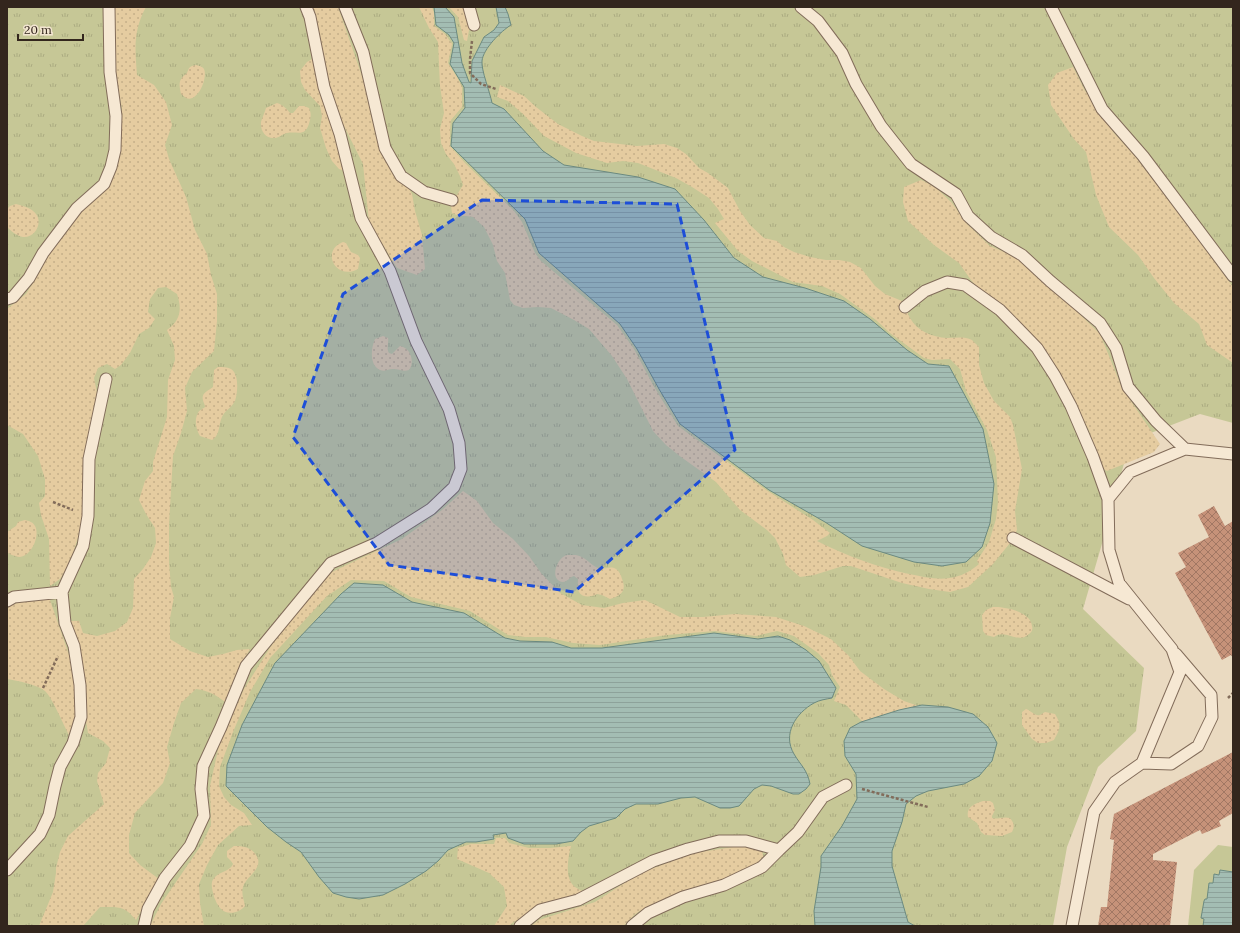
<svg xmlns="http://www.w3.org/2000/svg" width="1240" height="933" font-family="Lora,serif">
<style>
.grass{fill:url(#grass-tufts)}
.sand{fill:url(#sand-dots)}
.park{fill:#c6c796}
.water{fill:url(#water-rules);stroke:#6b8a80}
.building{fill:url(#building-cross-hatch)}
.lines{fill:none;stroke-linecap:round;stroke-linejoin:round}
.service-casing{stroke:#826c5a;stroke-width:13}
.path{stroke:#826c5a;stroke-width:2.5;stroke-dasharray:3 2;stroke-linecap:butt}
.service{stroke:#f6e8d3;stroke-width:11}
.marked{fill:#1d4ed8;fill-opacity:0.2;stroke:#1d4ed8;stroke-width:3;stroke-dasharray:8 5;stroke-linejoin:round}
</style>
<defs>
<pattern id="grass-tufts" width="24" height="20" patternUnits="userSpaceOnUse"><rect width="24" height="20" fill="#c6c796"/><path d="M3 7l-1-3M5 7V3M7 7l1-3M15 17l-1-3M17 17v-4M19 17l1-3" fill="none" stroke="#abab81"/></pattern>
<pattern id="sand-dots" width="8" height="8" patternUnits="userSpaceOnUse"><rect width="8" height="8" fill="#e5cca0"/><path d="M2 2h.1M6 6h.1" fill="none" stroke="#c5af89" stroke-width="1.8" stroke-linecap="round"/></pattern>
<pattern id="water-rules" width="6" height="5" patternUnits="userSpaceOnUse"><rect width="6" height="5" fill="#a3bdb3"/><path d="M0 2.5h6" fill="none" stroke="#8da29a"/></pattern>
<pattern id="building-cross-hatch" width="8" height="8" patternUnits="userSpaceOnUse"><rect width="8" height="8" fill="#c69279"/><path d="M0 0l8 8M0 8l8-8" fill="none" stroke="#a17763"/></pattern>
</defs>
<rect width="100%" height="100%" fill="#eadac1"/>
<path class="grass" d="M7 7H1233V423L1200 414 1130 441 1108 523 1083 609 1144 668 1136 731 1098 767 1067 847 1053 926H7Z"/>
<path class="sand" d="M115 7H146C133 31 135 49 137 75L154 85 166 102 172 125 165 145 169 159 186 197 195 230 207 254 211 275 217 294V321L214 351 192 372 185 388 187 411 181 433 173 456 169 525V562L171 587 174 597 170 618V639L190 651 208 657 223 654 237 650 250 649 238 669 237 687 225 702C215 694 209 691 196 689L181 703 174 723 167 747 170 763 163 783 135 813 129 835V853L140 865 159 879 136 920C124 905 118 907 100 907L83 926H39L53 892 56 873V868L60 852 68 836 104 804 97 781 98 773 106 763 110 748 103 741 88 733 86 721V708L70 628 71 621H79L83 633 97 636 115 631 127 622 133 608 134 579 143 569 151 557 156 543 155 528 146 514 139 500 145 481 153 471V462L167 417 168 380 175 360 174 346 167 330C181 320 182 309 177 294L166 287 158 288 150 299 148 312 155 319 149 328 139 334 130 353 121 365 115 369 107 364 98 368 94 378 97 393 95 413 83 477 82 524 70 563 60 579 50 586 49 539 41 515 39 503 45 496V479L38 456 23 434 7 425V309L26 294 41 270 48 253 82 210 103 193 114 173 121 141 122 109 114 68Z
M313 7H338L364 82 376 137 384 156 408 187 412 194 415 211 422 235 425 269 417 275 397 268 369 222 363 164 343 124 327 78Z
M419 7H432L434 13V26L445 34 452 44 448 63 457 77 462 87V107L451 120 450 129V146L465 163 514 211 522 222 535 253 541 261 617 325 634 349 653 385 678 426 766 490 813 520 830 533 827 536 817 541C847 556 877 567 909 574 924 577 940 581 955 577 964 575 972 570 979 564L977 561 989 542 996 519 998 502 996 457 987 430 966 391 960 369 950 359 932 360 924 358 890 333 876 320 840 294 822 286 793 282 752 261 738 251 715 223 724 219 718 209 709 198 692 187 676 178 638 163 623 161 607 163 576 153 544 136 523 114 508 101 497 97 500 85 524 96 536 107 558 124 582 136 594 141 637 146 664 144 677 148 686 154 699 168 708 173 728 188 740 211 750 225 764 238 777 241 784 247 794 252 810 257 826 260H839L850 262 861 268 875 286 885 294 902 301C905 306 907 313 910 318 917 331 932 337 947 338 955 338 964 336 972 340 974 342 977 345 979 347V365L984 383 994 401 1010 417 1013 425 1022 469 1015 511 1017 530 1010 543 993 564 968 587 950 592 929 589 902 583 851 566H843L814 575 800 577 786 565 783 554 775 538 767 530 740 510 716 482 681 457 666 445 653 431 627 379 612 356 589 329 574 320 551 308 538 307 523 308 514 305 510 300 505 273 497 261 493 245 484 227 473 217 466 216H459L452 213 451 206 452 203 463 185 460 176 454 164 446 154 441 143 440 129 444 113 440 86 438 42 429 28Z
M449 7H465L470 25 467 41 464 40 458 17Z
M314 58 348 172 339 169 332 161 326 148 320 128 322 116 320 106 305 90 301 82 300 71 307 62Z
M196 65C199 66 202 66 204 69 208 78 198 103 186 98 184 97 183 95 181 94 180 89 178 82 182 78 182 77 186 74 187 73 189 68 189 66 196 65Z
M1073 67 1085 91 1102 109 1113 132 1135 156 1190 228 1233 287V363L1207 345 1199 324 1174 303 1154 278 1138 255 1109 227 1096 195 1086 152 1074 139 1051 105 1048 85 1057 73Z
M277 103C283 105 286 108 290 113H293L299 106H304L309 108C311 113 311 115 310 120 306 138 299 131 287 133 282 134 279 138 275 138 266 139 260 131 261 122 262 118 265 112 266 108Z
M921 180 934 186 952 203 967 224 990 246 1016 257 1063 298 1100 334 1122 388 1160 444 1154 452 1107 471 1102 468 1096 456 1089 430 1078 412 1067 387 971 280 959 263 934 245 908 221 903 202 904 187Z
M16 204C23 206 32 208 36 214 43 223 35 238 23 237 17 236 11 231 7 227V209L10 206Z
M343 242 346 243 351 252 358 255 360 258 358 269C336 281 320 251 343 242Z
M383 336 388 338C389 343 386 349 389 353L392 354 400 346C411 348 415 362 409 370 403 372 399 369 393 369 388 369 385 372 380 370 369 365 371 348 375 339Z
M218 367C222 367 227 367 231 369 239 374 238 392 235 401 232 407 226 410 223 415 218 423 221 435 212 440L200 436C196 429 194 420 198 413 199 410 203 409 205 407 205 404 203 402 203 400 201 393 208 391 213 387L214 370Z
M463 491 477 501 493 523 513 539 529 556 541 573 560 593 582 605 604 608 623 603 645 600 680 617H703L735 614 776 617 804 626 831 639 849 656 860 671 884 689 904 701 924 708 864 723 846 705 834 701 840 687 832 675 829 665 818 653 794 636 777 631 756 636 715 631 667 635 600 645 573 643 546 637H525L508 635 470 611 411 597 384 581 351 580 327 596 270 658 250 692 233 732 220 767 219 786 224 797 231 805 244 813 252 825 239 826 218 845 207 865 199 884 200 903 204 926H150L161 904 202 844 211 825 210 786 220 741 244 689 273 643 330 573 355 561 402 539 442 510Z
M25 520C29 521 33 522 35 526 41 537 29 562 15 556 12 555 8 554 7 551 5 546 7 537 7 532L16 526 18 522Z
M576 555C588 558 589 564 598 568 604 571 609 565 616 569 619 571 621 575 622 579 627 591 621 596 610 599L602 595 597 594C592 597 582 598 579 592 577 589 578 583 578 579L574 576C570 577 567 582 563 582 549 581 556 558 567 555 570 555 574 555 576 555Z
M40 598 50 600 70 658 76 696 75 720 69 735C64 726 52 697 45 691 36 684 18 681 7 679V608L14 604Z
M993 607C1004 606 1031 612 1032 626 1033 629 1032 632 1029 634 1018 645 1006 628 994 637L986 635 983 631 982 615 986 610Z
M1026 709C1030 710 1036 717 1040 715 1042 714 1043 713 1045 712L1055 714C1062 725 1060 729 1054 740L1046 743H1038L1032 739 1022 725V712Z
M983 801H990L993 803 995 810 992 816V818C998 820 1003 816 1010 818 1014 823 1015 826 1012 832L1002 836 985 835 981 832 977 823 968 817C966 807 974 804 983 801Z
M496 838H505L509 843 529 848H550L571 846C568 858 564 878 575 887 579 890 585 892 589 894L537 909 512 923 509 926H494L507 906 504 887 489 873 457 859 458 848 471 844H494Z
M234 846C243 846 251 847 256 855 265 868 246 876 243 887 241 893 244 900 245 906 239 913 227 916 220 908 217 905 216 901 214 897 213 892 211 887 212 882 216 871 229 873 233 864L231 861 227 857V851Z
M740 846 762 851 764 859C741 879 713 882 685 892 670 897 647 905 634 915 630 919 627 923 623 926H531L539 920 595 902 640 873 694 853Z"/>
<path class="park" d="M1218 845 1233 847V926H1188L1194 870Z"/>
<path class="water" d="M434 7H445L454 17 462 63 469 82 471 83 472 61 484 37 494 30 499 23 496 7H505L508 14 511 25C501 31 483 49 482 61 481 70 490 92 492 103L504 109 543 151 564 165 638 177 675 189 704 220 734 258 763 277 805 288 844 301 870 319 907 350 928 364 949 366 983 429 994 484 990 523 982 547 966 562 942 566 914 562 862 546 825 522 769 490 680 424 659 389 637 349 620 324 539 253 525 219 451 146 453 123 465 108 464 87 450 64 454 43 449 35 436 25Z
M354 583 383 585 412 602 464 613 505 638 520 641 552 642 571 648H602L714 633 758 639 778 636 790 640 806 650 819 661 836 688 832 698C827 699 819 700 814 703 796 713 782 734 794 754 801 766 807 769 810 784L806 789 799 794H793L771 786 762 785 754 789 739 806 730 808H720L695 797 681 798 658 804H636L625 809 616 818 589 826 581 832 573 841 556 844H524L508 838 506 833 493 835 494 839 476 842H466L448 850 438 861 426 871 405 884 383 895 359 899 346 897 333 893 319 877 301 852 286 842 267 827 226 786 227 765 242 725 275 663 341 594Z
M922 705 948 707 973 714 988 727 997 743 992 761 979 776 964 784 928 791 916 796 906 804 902 822 892 851V866L908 922 915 926H815L814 911 821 867V856L842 826 857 799 856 774 845 756 844 741 850 728 861 722 899 710Z
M1220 870 1233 872V926H1203L1204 919 1201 918 1204 901 1205 899H1207L1209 883H1213L1214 874 1219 875Z"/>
<path class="building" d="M1214 506 1225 526 1233 521V658L1231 655 1222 660 1175 573 1186 567 1178 553 1209 537 1198 515Z
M1233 752V813L1219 821 1221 826 1202 834 1200 830 1153 854V860L1177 862 1170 926H1098L1101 907H1107L1114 840 1110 839 1114 814Z"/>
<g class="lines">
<defs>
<path id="service" d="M345 7 363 52 385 148 401 176 424 192 452 200
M469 7 474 25
M801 7 818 21 842 53 856 84 881 126 911 164 956 194 968 216 991 237 1022 255 1050 281 1100 323 1116 348 1128 387 1156 421 1185 449
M1051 7 1102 109 1143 156 1233 276
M7 299 13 297 29 278 43 253 77 208 104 184 111 167 115 150 116 116 110 72 109 7
M905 307 925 291 947 282 965 285 1000 310 1037 348 1055 376 1071 406 1093 457 1108 499
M1013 538 1129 599
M7 601 14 597 62 592
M1142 763 1171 764 1198 746 1212 717 1211 695 1176 654
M779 850 798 832 823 797 846 785
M7 870 40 834 49 815 55 786 60 767 73 743 81 717 80 685 74 646 65 623 62 592 83 546 88 516 89 459 106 379
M144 926 148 909 165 878 190 846 204 816 201 789 203 766 221 727 246 666 331 563 377 543 431 509 454 487 461 469 459 443 449 409 416 341 390 271 361 218 340 134 324 87 310 17 306 7
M520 926 540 910 578 900 653 861 688 849 719 841H746L779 850 762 867 724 885 683 897 648 913 632 926
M1072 926 1094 812 1115 782 1142 763 1180 672 1172 649 1119 583 1109 550 1108 499 1130 472 1185 449 1233 454"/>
</defs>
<use href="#service" class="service-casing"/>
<path class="path" d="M472 41 470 59V73L481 84 496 89
M53 502 73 510
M43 688 58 656
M1228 698 1233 693
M862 789 928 807"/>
<use href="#service" class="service"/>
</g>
<path class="marked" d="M482 200 677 204 735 450 574 592 389 565 293 437 343 294Z"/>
<rect width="1240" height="933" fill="none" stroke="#33261d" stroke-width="16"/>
<path d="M18 34v6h65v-6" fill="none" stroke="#33261d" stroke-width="2"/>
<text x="24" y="34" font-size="12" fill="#33261d" stroke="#f2e5d0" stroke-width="3" paint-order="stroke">20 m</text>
</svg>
